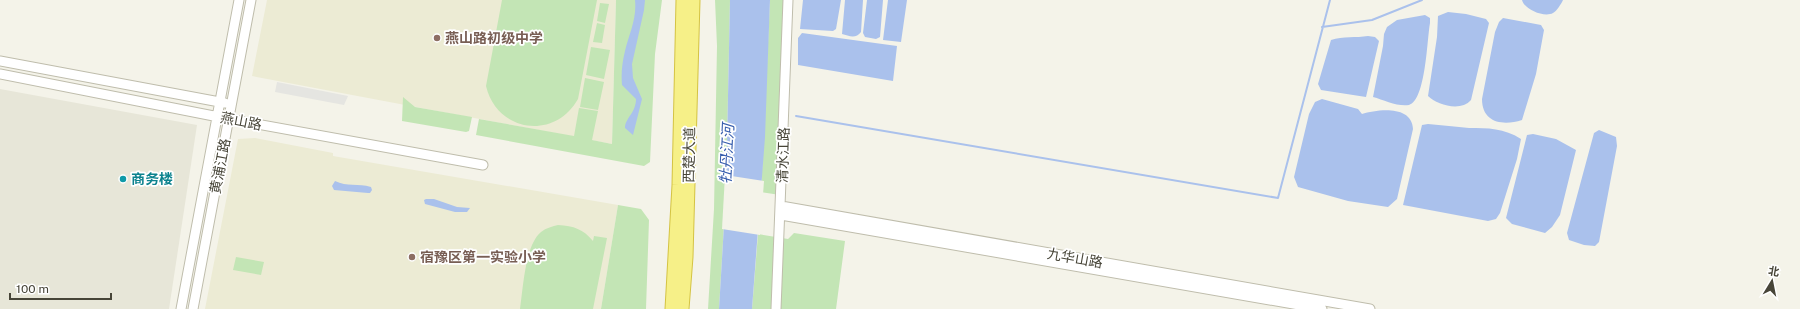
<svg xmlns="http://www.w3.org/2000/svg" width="1800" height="309" font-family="'Public Sans','Noto Sans SC',sans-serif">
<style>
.residential{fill:#e7e6d8}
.education{fill:#ecebd4}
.green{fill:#c3e5b5}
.parking{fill:#e5e5e1}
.water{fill:#aac1ec}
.pier{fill:#f4f3e9}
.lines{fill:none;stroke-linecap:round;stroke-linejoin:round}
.stream{stroke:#aac1ec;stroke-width:2}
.tertiary-casing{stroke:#bfbdac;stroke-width:11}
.trunk-casing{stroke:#d4c343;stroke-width:15}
.tertiary{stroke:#fff;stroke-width:9}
.trunk{stroke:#f6f088;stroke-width:13}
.education-dot{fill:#8d6e63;stroke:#fff;stroke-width:1.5}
.culture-dot{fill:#0f9aa8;stroke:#fff;stroke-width:1.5}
.labels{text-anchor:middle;stroke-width:3.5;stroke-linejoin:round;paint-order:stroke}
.education-label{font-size:14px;font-weight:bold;fill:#785e54;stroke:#fff;text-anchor:start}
.street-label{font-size:14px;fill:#474538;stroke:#fff}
.culture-label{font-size:14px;font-weight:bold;fill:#0d838f;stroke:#fff;text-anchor:start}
.water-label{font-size:15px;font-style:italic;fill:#375ead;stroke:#fff}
</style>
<rect width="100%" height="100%" fill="#f4f3e9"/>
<path class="residential" d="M0 89 197 125 169 309H0Z"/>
<path class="education" d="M267 0H616L612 144 252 76Z
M255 138 333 153V156L618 205 601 309H205L238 139Z"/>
<path class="green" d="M502 0H597L578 99C554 141 497 132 486 86Z
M616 0H662L655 54 650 162 644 166 476 135 479 119 574 136 579 108 598 111 592 140 612 144Z
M715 0H730L726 191 719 309H708L714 209 717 46Z
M770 0H785L780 195 761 192Z
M600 3 609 4 605 23 597 21Z
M597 23 605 25 602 43 593 42Z
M591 47 610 50 604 79 586 75Z
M585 78 604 82 598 110 580 107Z
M403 97 415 107 472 117 469 131 466 132 402 121Z
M618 205 641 209 649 220 646 309H601Z
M558 225C574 226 583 229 593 241L594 236 607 238 593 309H520C523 289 525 245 541 232 546 228 553 226 558 225Z
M794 233 845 241 836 309H752L758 234 788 239Z
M236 257 264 262 261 275 233 270Z"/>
<path class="parking" d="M277 82 348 96 344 105 275 92Z"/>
<path class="water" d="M635 0H645L644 10 632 64 633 78 642 99 633 135 625 128C625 118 636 113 636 99L622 85C621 74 622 63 625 51 629 34 637 19 635 0Z
M730 0H770L765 137 752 309H719L726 191Z
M803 0H841L836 29 833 31 800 29Z
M845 0H863L861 32C856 39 849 36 842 34Z
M867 0H883L880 37 876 39 865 37 863 33Z
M888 0H907L901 42 883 40Z
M1522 0H1563C1561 4 1557 11 1553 13 1544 18 1524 9 1522 0Z
M1448 12 1466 14 1486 19 1489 23 1471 100C1461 112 1437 105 1428 96L1437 37 1438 16Z
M1425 15 1430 18V23C1427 39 1426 100 1409 105 1398 107 1384 100 1373 97L1383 46 1384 34 1387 27 1397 20Z
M1503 18 1541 25 1544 30 1536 74 1522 120C1503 126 1482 123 1482 99L1495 32 1499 22Z
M802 33 897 46 893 81 798 65V38Z
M1368 36 1375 37 1379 41 1366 97 1321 90 1318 84 1331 40C1343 36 1356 38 1368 36Z
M1322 99 1358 109 1362 114C1378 109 1412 105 1413 129L1397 199 1388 207 1348 201 1298 187 1294 177 1309 114 1315 102Z
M1428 124C1442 125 1456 127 1469 128 1488 128 1504 128 1521 139L1517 159 1500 213 1496 219 1488 221 1403 205 1422 125Z
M1599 130 1616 137 1617 146 1599 242 1595 246 1584 245 1569 240 1567 233 1594 133Z
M1533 134 1556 139 1576 150 1560 215 1552 227 1545 233 1512 224 1506 218 1527 135Z
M335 181C347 187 358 183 371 187L372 190 370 193H368L334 190 332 186Z
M426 199H434L457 207 470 208 467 212H455L425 204 424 200Z"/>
<path class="pier" d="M725 175 764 181 760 235 722 229Z"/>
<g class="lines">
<path class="stream" d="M1322 27 1372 20 1422 0
M796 116 1278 198 1330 0"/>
<defs>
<path id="tertiary" d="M0 61 225 103
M0 74 229 119 483 165
M781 206 1370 309
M781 215 1322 309
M181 309 239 0
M193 309 251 0
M776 309 788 0"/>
<path id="trunk" d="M672 309 679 185 683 0
M682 309 686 257 693 0"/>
</defs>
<use href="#tertiary" class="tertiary-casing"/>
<use href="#trunk" class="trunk-casing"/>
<use href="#tertiary" class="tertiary"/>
<use href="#trunk" class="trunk"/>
</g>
<g class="education-dot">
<circle cx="437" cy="38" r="4"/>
<circle cx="412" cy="257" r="4"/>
</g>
<circle class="culture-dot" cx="123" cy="179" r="4"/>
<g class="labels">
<g class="education-label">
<text x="445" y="43">燕山路初级中学</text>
<text x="420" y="262">宿豫区第一实验小学</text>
</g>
<g class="street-label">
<text transform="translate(241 121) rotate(11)" y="5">燕山路</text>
<text transform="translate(689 155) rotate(-89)" y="5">西楚大道</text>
<text transform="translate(783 155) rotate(-88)" y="5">清水江路</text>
<text transform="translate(220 166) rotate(-79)" y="5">黄浦江路</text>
<text transform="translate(1075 258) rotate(10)" y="5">九华山路</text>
</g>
<g class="culture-label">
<text x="131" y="184">商务楼</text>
</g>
<g class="water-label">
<text transform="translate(727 154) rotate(-87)" y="5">牡丹江河</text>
</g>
</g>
<g transform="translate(1772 281) rotate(10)" stroke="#ffffff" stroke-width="3" paint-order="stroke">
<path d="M0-3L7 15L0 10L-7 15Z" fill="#474538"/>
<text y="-6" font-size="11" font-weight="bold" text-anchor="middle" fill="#474538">北</text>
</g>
<path d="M10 293v6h101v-6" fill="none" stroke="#474538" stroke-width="2"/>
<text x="16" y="293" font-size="12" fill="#474538" stroke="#ffffff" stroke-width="3" paint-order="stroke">100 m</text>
</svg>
